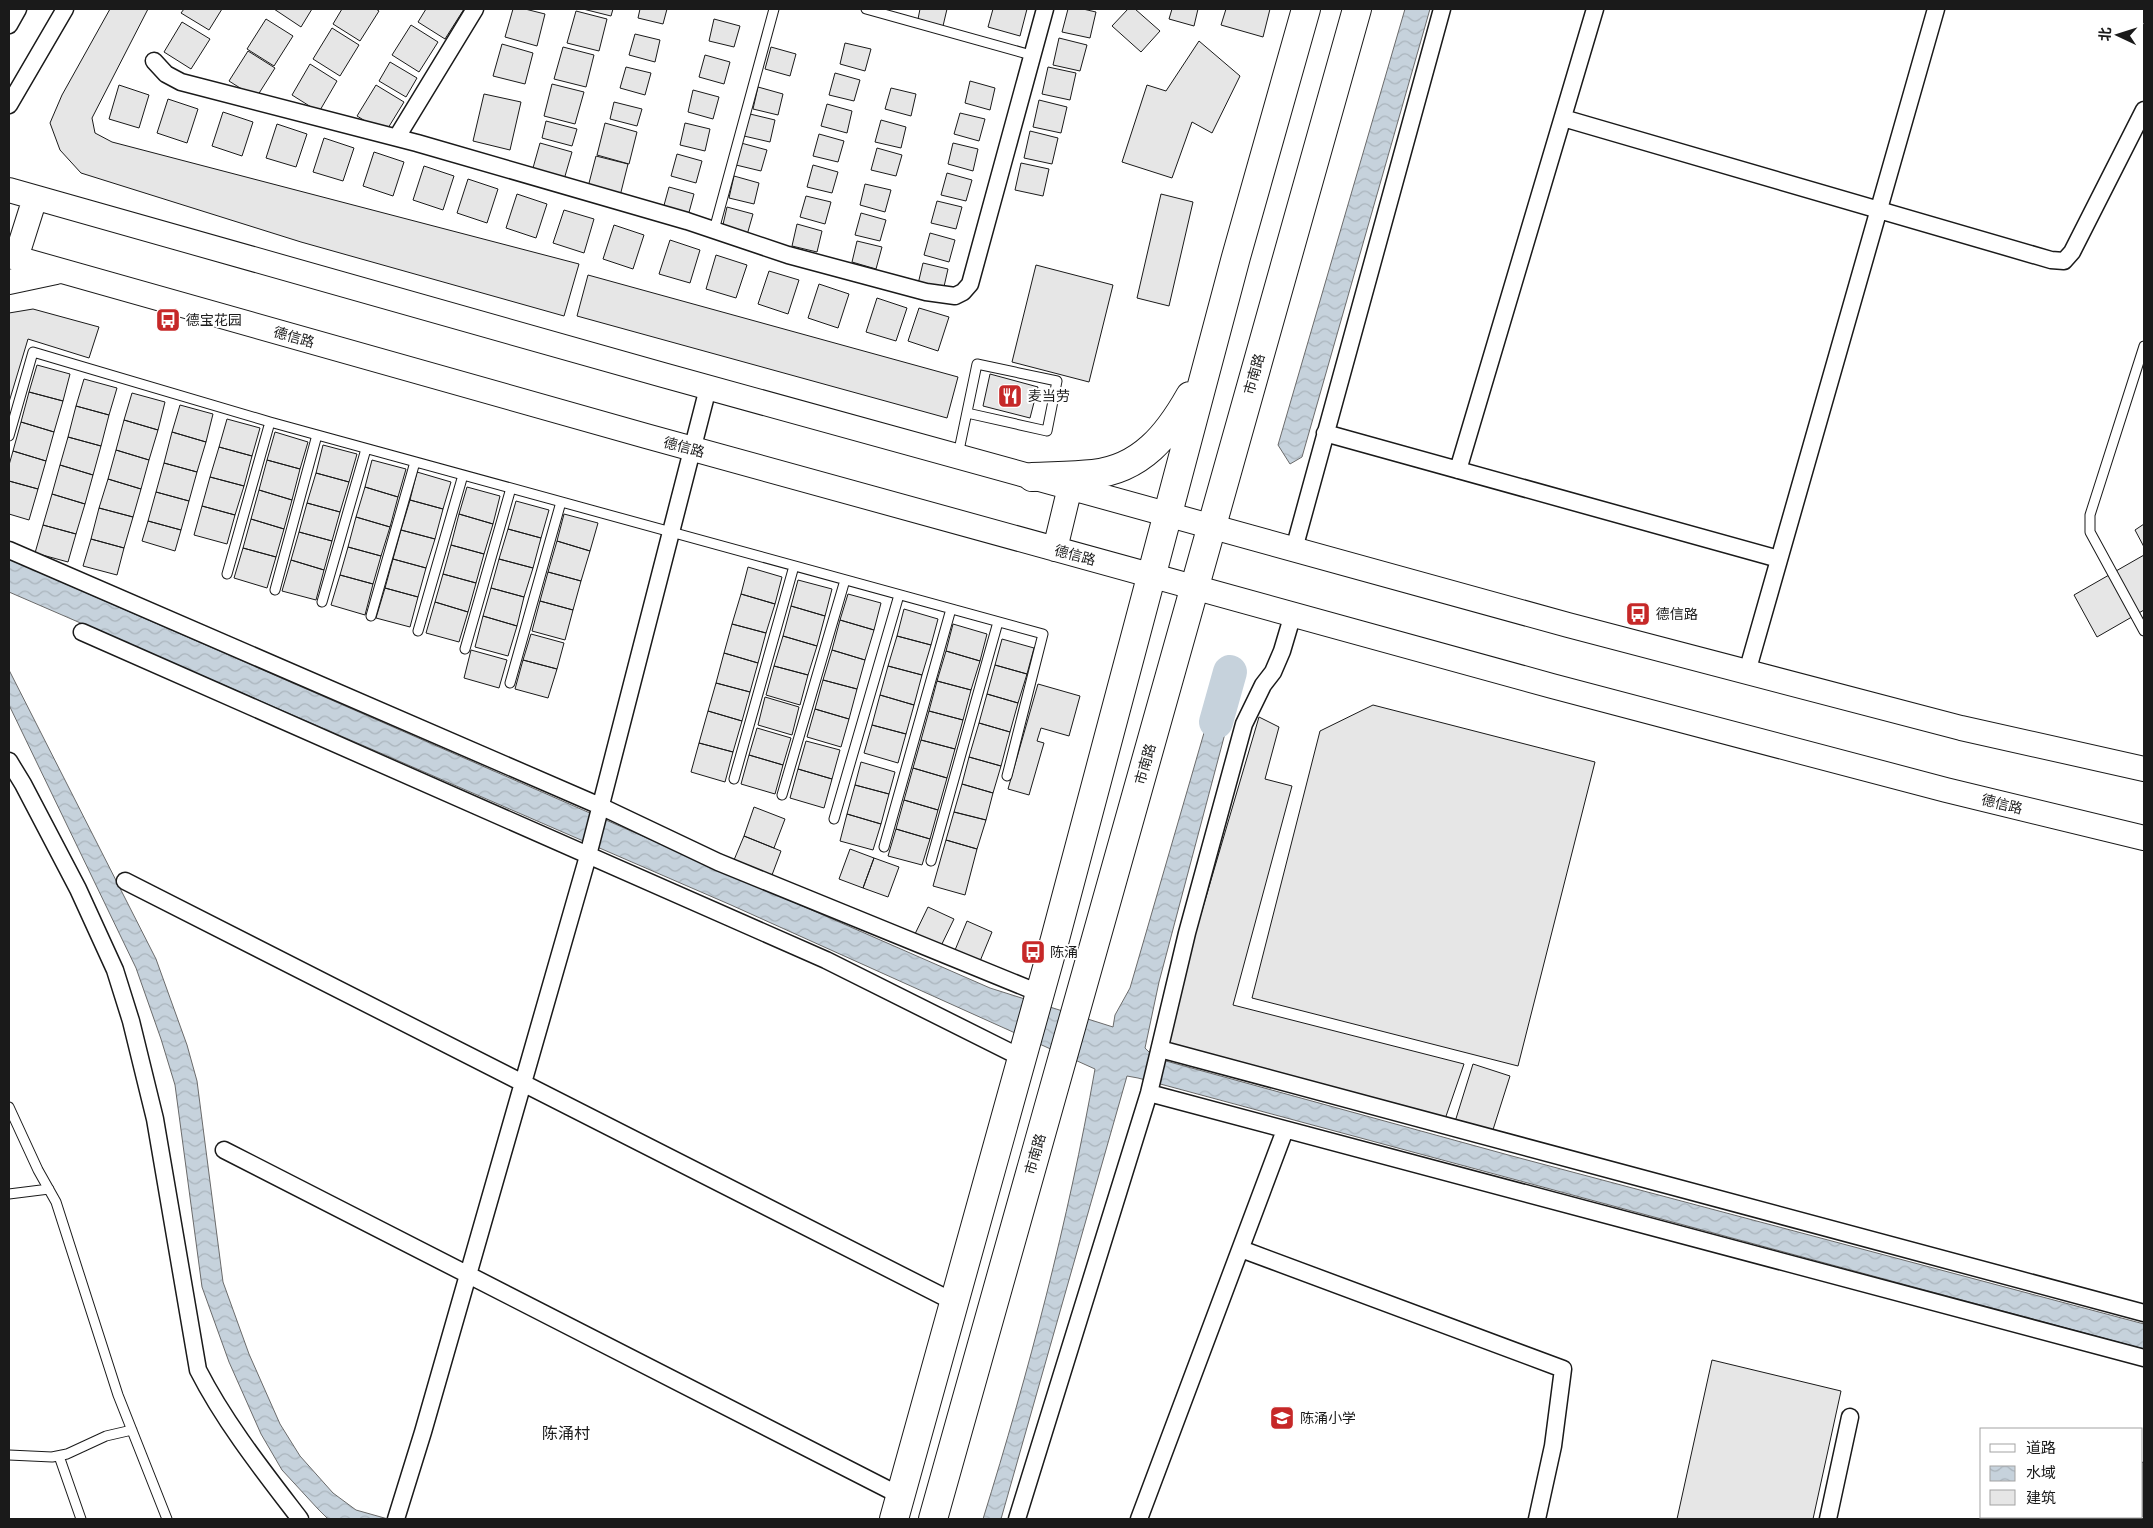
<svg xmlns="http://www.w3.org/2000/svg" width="2153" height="1528" font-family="Overpass,'Noto Sans SC',sans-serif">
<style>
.water{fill:url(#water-waves);stroke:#6a6a6a}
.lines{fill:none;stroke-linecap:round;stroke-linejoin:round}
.river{stroke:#c6d2dc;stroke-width:34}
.building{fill:#e6e6e6;stroke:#1a1a1a}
.lane-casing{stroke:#1a1a1a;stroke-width:11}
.street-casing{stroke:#1a1a1a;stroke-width:19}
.secondary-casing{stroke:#1a1a1a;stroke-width:26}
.highway-casing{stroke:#1a1a1a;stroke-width:30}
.lane{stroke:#fff;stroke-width:9}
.street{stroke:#fff;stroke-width:16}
.secondary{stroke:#fff;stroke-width:24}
.highway{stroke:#fff;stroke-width:28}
.labels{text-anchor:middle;stroke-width:4;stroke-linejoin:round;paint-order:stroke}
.poi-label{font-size:14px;fill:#1a1a1a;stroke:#fff;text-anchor:start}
.street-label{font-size:14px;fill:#1a1a1a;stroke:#fff}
.quarter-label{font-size:16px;fill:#1a1a1a;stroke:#fff}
</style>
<defs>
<pattern id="water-waves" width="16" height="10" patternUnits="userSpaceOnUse" patternTransform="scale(1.25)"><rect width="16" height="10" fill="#c6d2dc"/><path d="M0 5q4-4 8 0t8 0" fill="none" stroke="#aab4bc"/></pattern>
</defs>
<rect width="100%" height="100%" fill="#fff"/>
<path class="water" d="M1405 9H1430L1302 457 1290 464 1278 445Z
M9 559 990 988 1113 1027 1115 1015 1130 988 1217 688 1229 677 1236 692 1159 982 1145 1048 1155 1058 1512 1156 2144 1324V1349L1138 1078 1127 1076 1001 1519H983C1029 1371 1068 1222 1095 1069L731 905 9 592Z
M9 670 156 959 187 1045 197 1081 223 1282 249 1354 280 1424 300 1456 333 1493 356 1510 388 1519H330L327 1518 318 1509 282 1470 261 1434 229 1362 202 1287 175 1085 161 1039 136 968 9 705Z"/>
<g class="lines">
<path class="river" d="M1216 722 1230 672"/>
</g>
<path class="building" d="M110 9H148L92 118 95 133 112 142 579 264 564 316 301 242 81 173 60 150 50 123 62 95Z
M184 9H222L209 30 181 13Z
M274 9H312L301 27Z
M342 9H376L379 11 360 41 333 24Z
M426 9H464L445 39 418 22Z
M513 9H525L545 14 537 46 505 37Z
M583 9H613L611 16Z
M640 9H667L663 24 638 18Z
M920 9H947L943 26 918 19Z
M993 9H1027L1020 36 988 27Z
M1068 9H1083L1096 12 1090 38 1062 32Z
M1128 9H1135L1160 31 1141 52 1112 26Z
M1172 9H1198L1194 26 1169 19Z
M1226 9H1270L1263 37 1221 25Z
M576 11 607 19 599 51 567 43Z
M266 19 293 36 274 66 247 49Z
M714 19 740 26 734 47 709 41Z
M182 22 210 39 191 69 164 52Z
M411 25 438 42 419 72 392 55Z
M332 28 359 45 340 76 313 59Z
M635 34 660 40 655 62 629 55Z
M1059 38 1087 45 1080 71 1053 65Z
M1199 41 1240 76 1212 133 1192 122 1172 178 1122 162 1147 85 1166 91Z
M845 43 871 49 865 71 840 64Z
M502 44 533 53 525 84 493 76Z
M563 47 594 55 586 87 554 79Z
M771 47 796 54 790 76 765 69Z
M248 51 275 68 256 98 229 81Z
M705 55 730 62 724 84 699 77Z
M390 62 417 78 406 97 379 81Z
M310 64 337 81 319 112 292 95Z
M626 67 651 73 645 95 620 88Z
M1048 67 1076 73 1070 100 1042 94Z
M835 73 860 80 854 101 829 95Z
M970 81 995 88 990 110 965 103Z
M552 84 584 92 575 124 544 116Z
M119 85 149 95 139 128 109 119Z
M376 85 404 102 385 133 357 116Z
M758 87 783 94 778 115 753 109Z
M891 88 916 94 911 116 885 109Z
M693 90 719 97 713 119 688 112Z
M484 94 521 102 510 150 473 141Z
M168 99 198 109 187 143 157 133Z
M1039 100 1067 107 1061 133 1033 127Z
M614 102 642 109 637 126 610 119Z
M827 104 852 111 847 133 821 126Z
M223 112 253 122 242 156 212 146Z
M960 113 985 119 979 141 954 134Z
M750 114 775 120 770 142 744 136Z
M881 120 906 127 901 148 875 142Z
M546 121 577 129 572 146 542 138Z
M605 123 637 132 629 164 597 155Z
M685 123 710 129 705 151 680 145Z
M277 124 307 134 296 167 266 158Z
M1030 131 1058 138 1052 164 1024 158Z
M819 134 844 141 838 162 813 156Z
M324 138 354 148 343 181 313 172Z
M540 143 572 152 563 183 531 175Z
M741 143 767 150 761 171 736 165Z
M953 143 978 149 973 171 948 164Z
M877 148 902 155 896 176 871 170Z
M374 152 404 162 393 196 363 186Z
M677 154 702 161 696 183 671 176Z
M596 156 628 164 620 196 588 187Z
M1021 163 1049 169 1043 196 1015 190Z
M813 165 838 172 832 193 807 187Z
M424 166 454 176 443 210 413 200Z
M947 173 972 180 966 201 941 195Z
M734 176 759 183 754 204 729 198Z
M468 179 498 189 487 223 457 213Z
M865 184 891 190 885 212 860 205Z
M669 187 694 194 688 216 663 209Z
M517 194 547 204 536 238 506 228Z
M1161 194 1193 202 1169 306 1137 298Z
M806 196 831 202 825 224 800 217Z
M937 201 962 207 956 229 931 223Z
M727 207 753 214 747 235 722 229Z
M564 210 594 219 584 253 553 243Z
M861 213 886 220 880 241 855 235Z
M797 224 822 231 817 252 792 246Z
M614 225 644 235 633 269 603 259Z
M930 233 955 240 949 262 924 255Z
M670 240 700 250 690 283 659 274Z
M857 241 882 247 876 269 852 262Z
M716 255 747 265 736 298 706 289Z
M923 263 948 269 943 291 918 284Z
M1036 265 1113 285 1089 382 1012 362Z
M769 271 799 280 788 314 758 304Z
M588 275 958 377 947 418 577 316Z
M819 284 849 294 838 328 808 318Z
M877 298 907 308 896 341 866 332Z
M919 308 949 317 938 351 908 341Z
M33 309 99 327 89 358 28 339 9 402V313Z
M37 365 70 374 63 401 29 392Z
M990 374 1038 387 1030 418 983 406Z
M84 379 117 388 109 415 76 406Z
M29 392 63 401 54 432 21 422Z
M132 393 165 402 158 430 124 420Z
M180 405 213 414 206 442 172 432Z
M76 406 109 415 101 446 68 437Z
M227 419 260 428 252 456 219 447Z
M124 420 158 430 149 460 116 450Z
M21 422 54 432 46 461 13 451Z
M172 432 206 442 197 472 164 463Z
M275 432 308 442 300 469 267 460Z
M68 437 101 446 93 475 60 465Z
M323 445 357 454 349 482 316 473Z
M219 447 252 456 244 486 210 477Z
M116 450 149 460 141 489 108 479Z
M13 451 46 461 38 489 9 481V465Z
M267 460 300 469 292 500 259 490Z
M372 460 406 469 398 497 365 487Z
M164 463 197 472 189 501 156 492Z
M60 465 93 475 85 504 52 494Z
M417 472 451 482 443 509 410 500Z
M316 473 349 482 340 512 307 503Z
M210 477 244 486 235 515 202 506Z
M108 479 141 489 133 517 99 508Z
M9 481 38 489 29 520 9 514Z
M365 487 398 497 390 527 356 517Z
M467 487 500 496 493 524 459 514Z
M259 490 292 500 284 529 251 519Z
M156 492 189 501 181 530 148 521Z
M52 494 85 504 76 534 43 525Z
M410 500 443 509 435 539 401 530Z
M516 501 549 510 541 538 508 529Z
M307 503 340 512 332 541 299 532Z
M202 506 235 515 227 544 194 535Z
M99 508 133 517 124 548 91 539Z
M459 514 493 524 484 554 451 545Z
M564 514 598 523 590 551 557 541Z
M356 517 390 527 381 556 348 547Z
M251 519 284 529 276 557 243 548Z
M148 521 181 530 175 551 142 541Z
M2144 524V547L2135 530Z
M43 525 76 534 68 562 35 553Z
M508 529 541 538 533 568 499 559Z
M401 530 435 539 426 568 393 559Z
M299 532 332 541 324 570 291 560Z
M91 539 124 548 117 575 83 566Z
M557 541 590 551 581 581 548 572Z
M451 545 484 554 476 583 443 574Z
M348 547 381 556 373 584 340 575Z
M243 548 276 557 267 588 234 578Z
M2144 555V610L2097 637 2074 595Z
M393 559 426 568 418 597 385 588Z
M499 559 533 568 524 597 491 588Z
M291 560 324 570 316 600 282 591Z
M748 567 782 577 775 604 741 594Z
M548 572 581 581 573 610 540 601Z
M443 574 476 583 468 612 435 602Z
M340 575 373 584 365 615 331 605Z
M798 580 832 589 825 616 791 606Z
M385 588 418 597 410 627 376 618Z
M491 588 524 597 517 626 483 616Z
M741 594 775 604 766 633 732 624Z
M848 594 881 603 874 630 840 620Z
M540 601 573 610 565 640 532 631Z
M435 602 468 612 459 642 426 633Z
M791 606 825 616 817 646 783 636Z
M904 609 938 619 931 645 897 636Z
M483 616 517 626 508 656 475 647Z
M840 620 874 630 865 660 832 650Z
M732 624 766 633 758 663 724 653Z
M953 624 987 634 980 661 946 651Z
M531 634 564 643 557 669 523 660Z
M783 636 817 646 808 675 774 666Z
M897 636 931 645 922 675 888 666Z
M1002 639 1034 648 1027 674 995 665Z
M471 650 507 660 499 688 464 678Z
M832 650 865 660 857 689 823 680Z
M946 651 980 661 971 690 937 681Z
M724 653 758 663 750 692 716 683Z
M523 660 557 669 548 698 515 689Z
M995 665 1027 674 1018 703 987 694Z
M774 666 808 675 800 705 766 695Z
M888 666 922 675 914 705 880 695Z
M823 680 857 689 849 719 815 709Z
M937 681 971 690 963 720 929 711Z
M716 683 750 692 742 721 708 711Z
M1038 684 1080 696 1069 736 1041 728 1037 741 1044 743 1029 795 1008 789Z
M987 694 1018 703 1010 732 979 723Z
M880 695 914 705 906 734 872 725Z
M765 697 799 707 792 735 758 725Z
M1373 705 1595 762 1518 1066 1252 998 1320 731Z
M815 709 849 719 841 747 807 737Z
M708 711 742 721 733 752 699 743Z
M929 711 963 720 955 749 921 740Z
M1259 717 1279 727 1265 779 1292 786 1233 1005 1464 1064 1444 1122 1163 1043Z
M979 723 1010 732 1001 766 969 757Z
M872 725 906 734 898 763 864 753Z
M757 728 791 738 783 765 749 755Z
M921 740 955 749 947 778 913 768Z
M806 741 840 750 832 779 798 769Z
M699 743 733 752 725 782 691 772Z
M749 755 783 765 775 794 741 784Z
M969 757 1001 766 993 793 962 784Z
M861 762 895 772 889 794 855 785Z
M913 768 947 778 938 810 904 800Z
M798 769 832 779 824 808 790 798Z
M962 784 993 793 986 820 954 812Z
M855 785 889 794 881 824 847 814Z
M904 800 938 810 930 839 896 829Z
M754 807 785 819 774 848 744 836Z
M954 812 986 820 977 849 946 840Z
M847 814 881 824 873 850 840 841Z
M896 829 930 839 922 865 888 856Z
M744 836 781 851 772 875 734 860Z
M946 840 977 849 965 895 933 886Z
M850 849 874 858 863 888 839 879Z
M874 858 899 867 888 897 863 888Z
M928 907 954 919 940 948 914 936Z
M967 921 992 932 978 966 953 955Z
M1473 1064 1510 1076 1491 1136 1454 1125Z
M1712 1360 1841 1391 1813 1519H1677Z
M2142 1462 2144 1463V1519H2130L2131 1517H2142Z"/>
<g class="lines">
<defs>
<path id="lane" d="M866 9 1031 55
M714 230 774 9
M2144 346 2090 515V532L2144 631
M9 436 33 352 270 422 1043 634 1007 776
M958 455 977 364 1057 381 1047 431 967 413
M227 574 270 422
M275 590 317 435
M322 602 366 449
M371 616 415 462
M418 631 463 475
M465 649 511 488
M510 683 561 502
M734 779 794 566
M782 795 845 580
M834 819 899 595
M884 847 951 609
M931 861 998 622
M9 1107 38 1170 56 1202 118 1395 167 1519
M9 1194 49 1189
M9 1455 52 1457 67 1454 106 1436 132 1430
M59 1456 81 1519"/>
<path id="street" d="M9 25 18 9
M154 61 166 74 181 82 417 143 687 221 788 255 926 292 955 296 963 292 970 284 1045 9
M9 105 65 9
M1563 118 2051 260 2064 261 2072 252 2144 110
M397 137 475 9
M1325 433 1779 559
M1458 470 1595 9
M1294 549 1442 9
M9 550 600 806 718 862 1039 993
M82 632 826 960 1022 1058
M1747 672 1936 9
M9 761 23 784 78 889 115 970 131 1021 155 1119 198 1370C225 1423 264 1472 300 1519
M125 881 954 1302
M1160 1049 2144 1313
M1149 1093 2144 1358
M224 1150 901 1496
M1241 1249 1563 1369 1553 1446 1537 1519
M396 1519 423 1432 586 863 708 388
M1017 1519 1149 1093 1187 933 1244 724 1263 685 1273 672 1282 651 1293 614
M1139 1519 1285 1130
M1828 1519 1850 1417
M2121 1519V1517"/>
<path id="secondary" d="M9 190 663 375 1568 625 1961 728 2144 769
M9 256 646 436 1552 686 1946 790 2144 838
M16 258 35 198
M9 282 56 272
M1055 549 1070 487"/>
<path id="highway" d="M1032 477C1052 476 1073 476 1093 474 1141 469 1168 435 1190 396
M894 1519 1055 939 1236 257 1306 9
M933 1519 1357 9"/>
</defs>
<use href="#lane" class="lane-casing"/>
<use href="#street" class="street-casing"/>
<use href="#secondary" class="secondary-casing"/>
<use href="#highway" class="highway-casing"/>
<use href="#lane" class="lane"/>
<use href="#street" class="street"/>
<use href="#secondary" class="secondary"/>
<use href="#highway" class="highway"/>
</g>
<defs>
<symbol id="bus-square" viewBox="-11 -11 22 22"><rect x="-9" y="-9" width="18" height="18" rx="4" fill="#c62828" stroke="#fff"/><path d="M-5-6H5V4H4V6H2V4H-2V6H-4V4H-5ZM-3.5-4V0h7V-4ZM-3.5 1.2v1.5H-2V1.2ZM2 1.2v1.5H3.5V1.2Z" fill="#fff"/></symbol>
<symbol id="restaurant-square" viewBox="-11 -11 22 22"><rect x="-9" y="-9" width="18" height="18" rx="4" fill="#c62828" stroke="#fff"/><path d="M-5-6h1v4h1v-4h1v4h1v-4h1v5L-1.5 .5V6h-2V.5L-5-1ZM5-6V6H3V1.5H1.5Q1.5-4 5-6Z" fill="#fff"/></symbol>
<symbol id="school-square" viewBox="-11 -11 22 22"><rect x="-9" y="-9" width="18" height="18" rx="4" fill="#c62828" stroke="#fff"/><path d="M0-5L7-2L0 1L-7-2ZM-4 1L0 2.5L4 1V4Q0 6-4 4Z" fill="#fff"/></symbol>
</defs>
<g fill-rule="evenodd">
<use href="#bus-square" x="154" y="306" width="28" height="28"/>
<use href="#restaurant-square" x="996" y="382" width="28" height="28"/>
<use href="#bus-square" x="1624" y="600" width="28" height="28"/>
<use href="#bus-square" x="1019" y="938" width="28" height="28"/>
<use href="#school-square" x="1268" y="1404" width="28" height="28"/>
</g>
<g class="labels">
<g class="poi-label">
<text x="186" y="325">德宝花园</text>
<text x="1028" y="401">麦当劳</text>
<text x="1656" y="619">德信路</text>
<text x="1050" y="957">陈涌</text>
<text x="1300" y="1423">陈涌小学</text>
</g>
<g class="street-label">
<text transform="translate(294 337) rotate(16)" y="5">德信路</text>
<text transform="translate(1254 374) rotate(-74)" y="5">市南路</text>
<text transform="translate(684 447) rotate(15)" y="5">德信路</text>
<text transform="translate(1075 555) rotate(15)" y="5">德信路</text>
<text transform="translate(1145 764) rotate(-74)" y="5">市南路</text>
<text transform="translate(2002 804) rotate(14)" y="5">德信路</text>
<text transform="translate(1035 1154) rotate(-74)" y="5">市南路</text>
</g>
<g class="quarter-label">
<text x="566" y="1439">陈涌村</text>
</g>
</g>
<rect width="2153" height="1528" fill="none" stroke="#1a1a1a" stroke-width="20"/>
<rect x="1980" y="1428" width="162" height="90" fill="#ffffff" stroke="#a3a3a3"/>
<rect x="1990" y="1444" width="25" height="8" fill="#ffffff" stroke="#a3a3a3"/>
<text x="2026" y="1453" font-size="15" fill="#1a1a1a">道路</text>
<rect x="1990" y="1466" width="25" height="15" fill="url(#water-waves)" stroke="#a3a3a3"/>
<text x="2026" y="1478" font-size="15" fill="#1a1a1a">水域</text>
<rect x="1990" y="1490" width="25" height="15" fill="#e6e6e6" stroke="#a3a3a3"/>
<text x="2026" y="1503" font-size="15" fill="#1a1a1a">建筑</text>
<g transform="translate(2118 35) rotate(274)" stroke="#ffffff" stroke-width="4" paint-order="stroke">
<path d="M0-4L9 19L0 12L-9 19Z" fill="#1a1a1a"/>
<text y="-8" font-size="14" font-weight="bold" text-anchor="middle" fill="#1a1a1a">北</text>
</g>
</svg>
